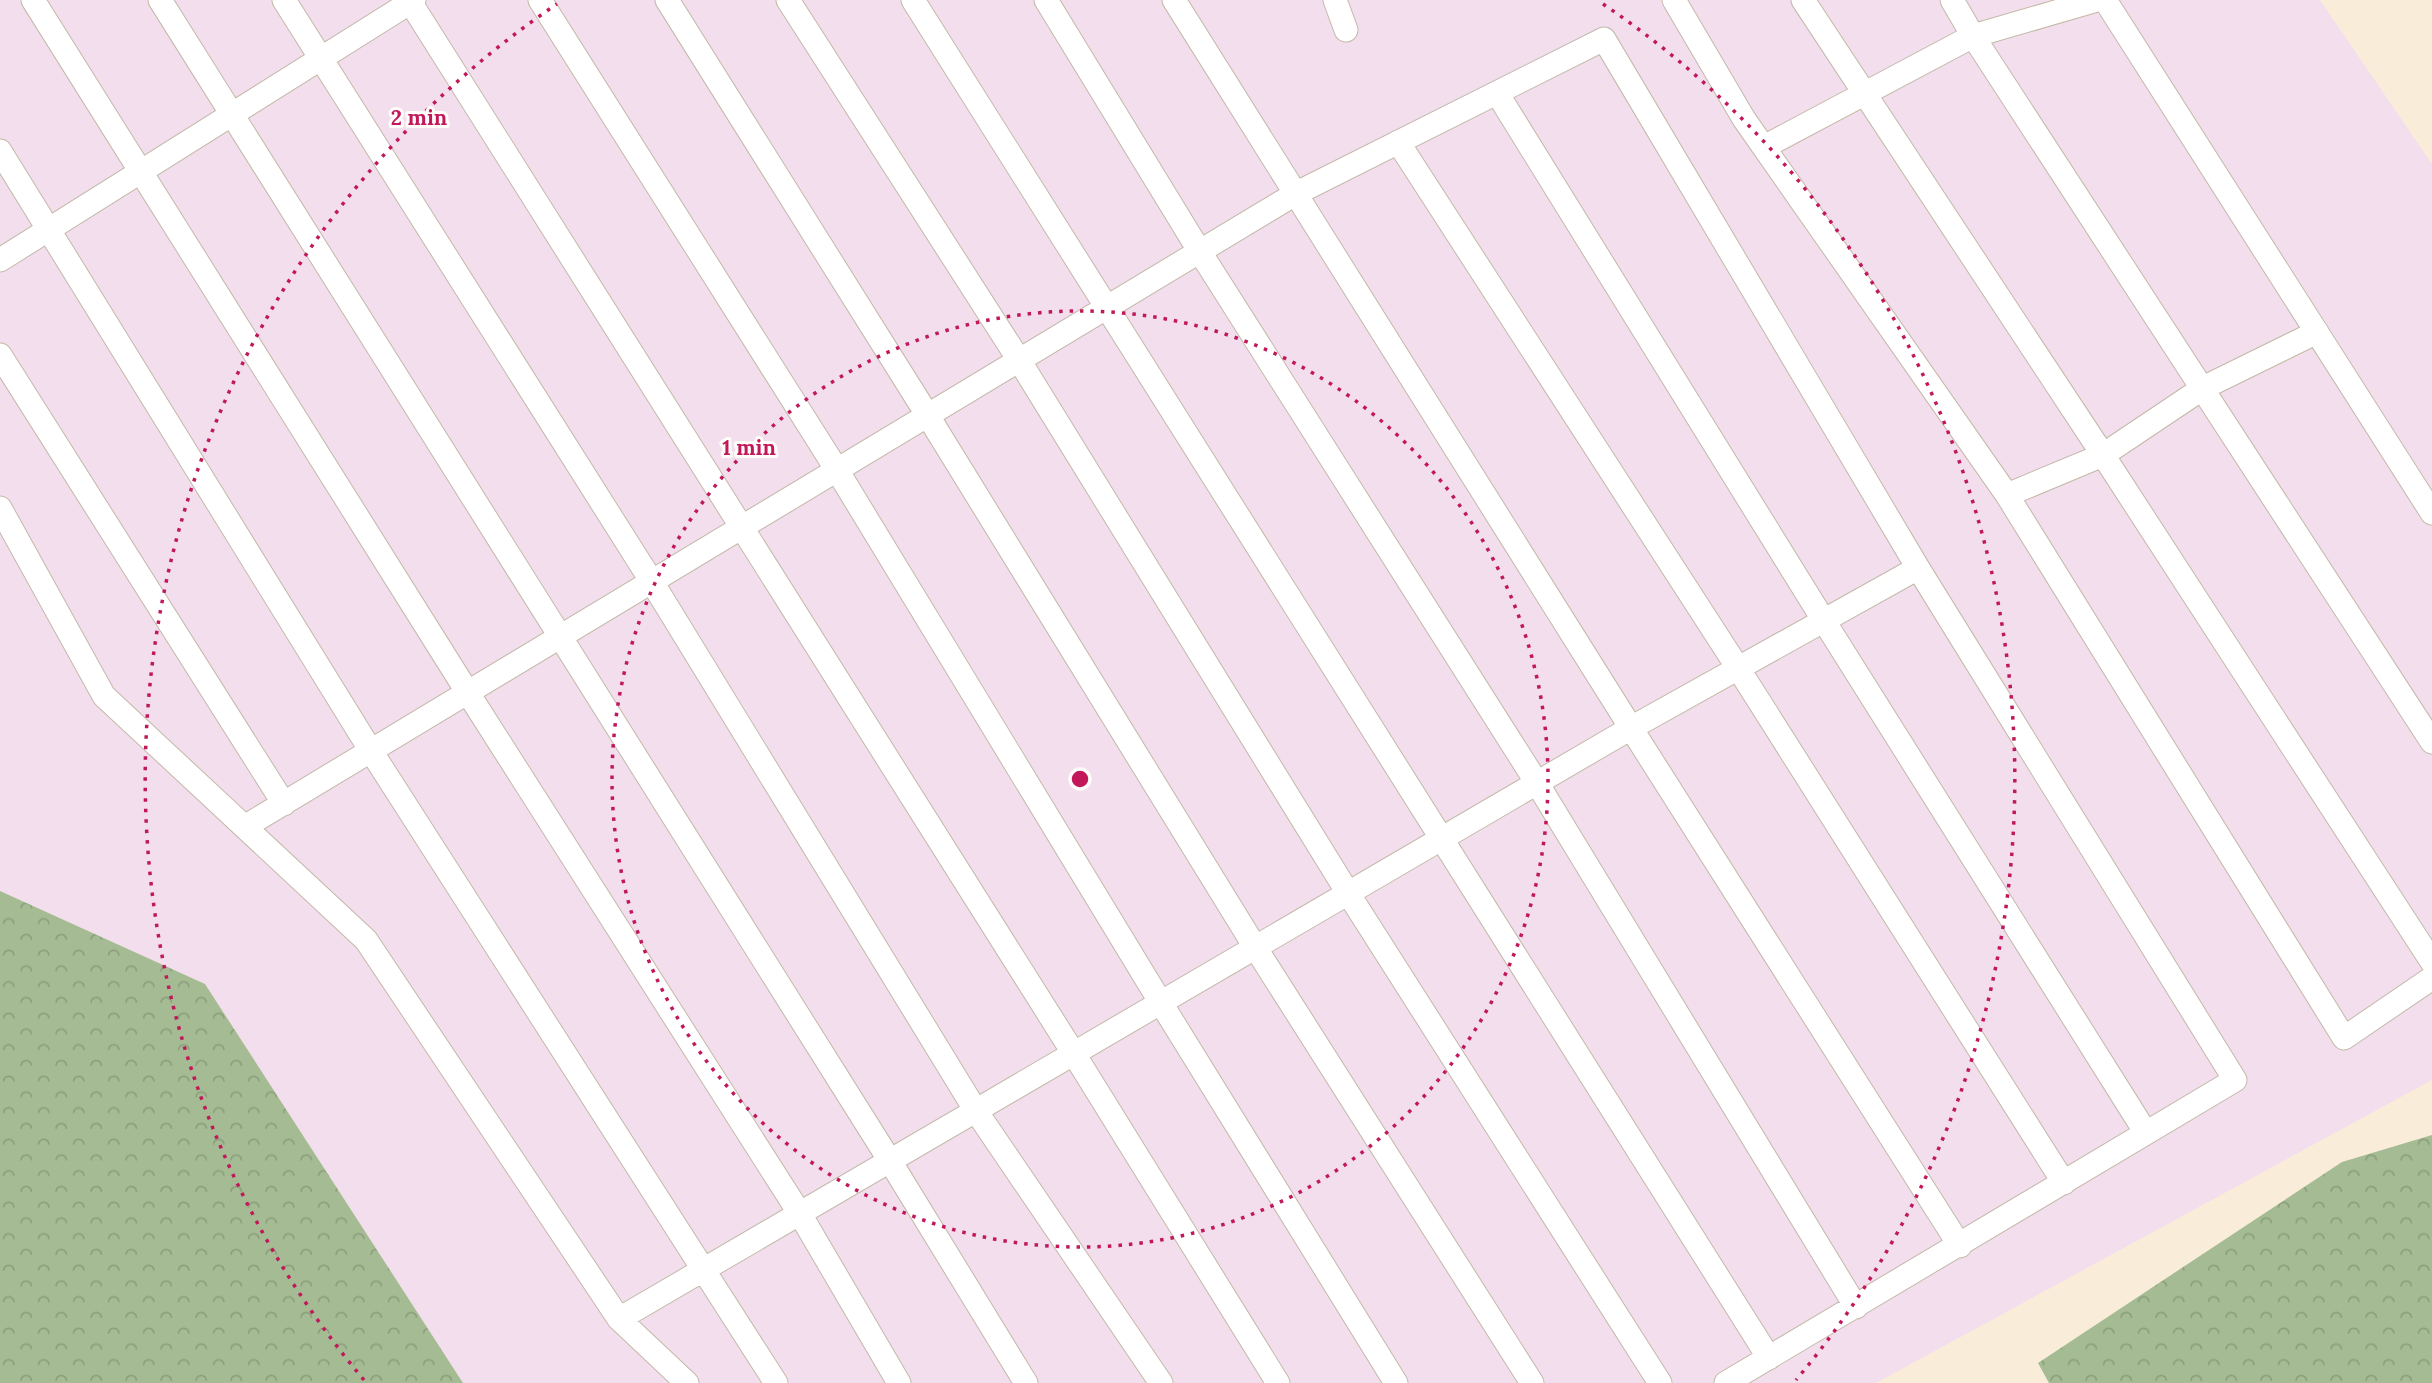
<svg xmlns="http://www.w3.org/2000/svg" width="2432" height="1383" font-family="Lora,serif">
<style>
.industrial{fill:#f2deed}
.forest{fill:url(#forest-crowns)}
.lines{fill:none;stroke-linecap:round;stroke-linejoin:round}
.service-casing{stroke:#c4b9a7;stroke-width:25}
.service{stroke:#fff;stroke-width:23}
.ring{fill:none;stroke:#c2185b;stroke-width:3.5;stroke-dasharray:3.5 7}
.centre{fill:#c2185b;stroke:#fefcf8;stroke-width:3.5}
.ring-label{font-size:21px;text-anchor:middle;font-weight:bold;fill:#c2185b;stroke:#fefcf8;stroke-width:6;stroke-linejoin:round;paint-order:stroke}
</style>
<defs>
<pattern id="forest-crowns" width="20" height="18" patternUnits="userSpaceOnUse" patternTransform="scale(1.75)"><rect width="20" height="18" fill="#a4bb93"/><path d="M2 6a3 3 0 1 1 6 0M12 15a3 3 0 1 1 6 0" fill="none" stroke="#8ca07d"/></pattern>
</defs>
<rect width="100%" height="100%" fill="#f9edda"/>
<path class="industrial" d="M0 0H2320L2432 164V1080L1876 1383H463L205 984 0 891Z"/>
<path class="forest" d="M0 891 205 984 463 1383H0Z
M2432 1135V1383H2049L2038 1363 2342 1162Z"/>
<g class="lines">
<defs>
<path id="service" d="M33 0 468 693 800 1214 899 1383
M160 0 890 1161 1026 1383
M284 0 652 582 976 1111 1161 1383
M409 0 1074 1054 1278 1383
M540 0 837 470 1161 1003 1396 1383
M667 0 928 416 1255 947 1532 1383
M788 0 1019 360 1348 893 1660 1383
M913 0 1769 1358
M1046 0 1200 252 1537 783 1856 1307
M1174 0 1631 728 1960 1246
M1335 0 1346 30
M1674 0 1744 119 2007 495 2344 1038 2432 978
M1803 0 2103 455 2432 962
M1952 0 1973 36 2432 742
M2105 0 2432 513
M1497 93 1824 621 2146 1133
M1398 142 1738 668 2064 1183
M1764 147 1973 36 2097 0
M0 151 371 751 776 1383
M0 260 414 0
M0 355 284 804
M2007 495 2103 455 2203 388 2317 332
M0 508 104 696 366 940 619 1319 687 1383
M246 826 1295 194 1604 39 1918 568 2235 1080 1726 1383
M619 1319 1631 728 1918 568"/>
</defs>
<use href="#service" class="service-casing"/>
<use href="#service" class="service"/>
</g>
<g class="ring">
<circle cx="1080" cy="779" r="468"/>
<path d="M364 1380A935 935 0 0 1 557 4M1603 4A935 935 0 0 1 1796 1380"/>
</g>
<circle cx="1080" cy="779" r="10" class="centre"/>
<g class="ring-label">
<text x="419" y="125">2 min</text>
<text x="749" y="455">1 min</text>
</g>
</svg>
